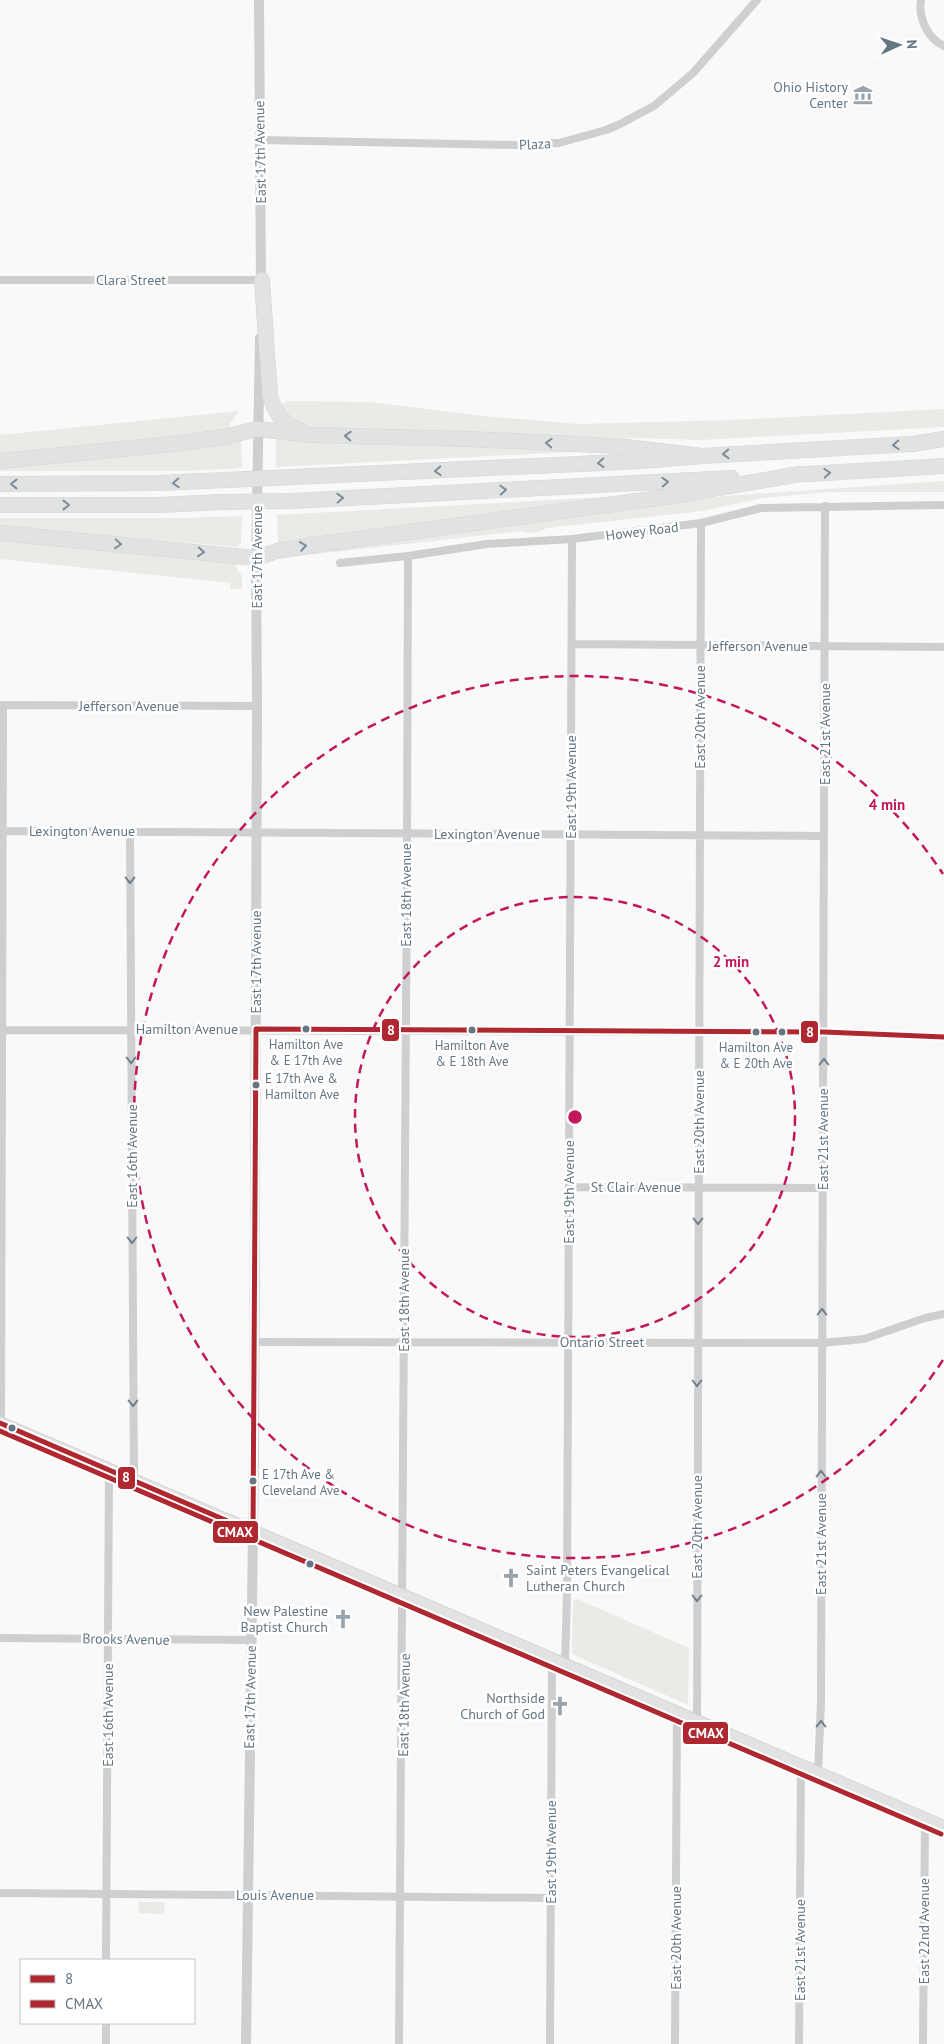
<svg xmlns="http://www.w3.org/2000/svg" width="944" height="2044" font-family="'PT Sans',sans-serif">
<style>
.green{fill:#e8ebe6}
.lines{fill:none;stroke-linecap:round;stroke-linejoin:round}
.primary-casing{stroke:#d5d6d7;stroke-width:14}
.motorway-casing{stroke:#d5d6d6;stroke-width:16}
.minor{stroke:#cecfd0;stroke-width:8}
.tertiary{stroke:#cecfd0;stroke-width:10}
.primary{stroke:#e1e2e2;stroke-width:12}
.motorway{stroke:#e1e2e2;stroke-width:15}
.motorway-bridge-casing{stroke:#d5d6d6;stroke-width:16;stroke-linecap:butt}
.motorway-bridge{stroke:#e1e2e2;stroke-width:15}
.bus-1-casing{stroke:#fff;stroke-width:9}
.bus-2-casing{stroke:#fff;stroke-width:9}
.bus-1{stroke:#af272f;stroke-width:5}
.bus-2{stroke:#af272f;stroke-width:5}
.oneway{stroke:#7e8c96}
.oneway2{stroke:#707f8b}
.ring{fill:none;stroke:#c2185b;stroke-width:2.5;stroke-dasharray:9 6}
.bus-dot{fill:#657683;stroke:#fff;stroke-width:2}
.labels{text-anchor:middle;stroke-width:5;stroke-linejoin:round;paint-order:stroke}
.bus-label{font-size:13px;fill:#657683;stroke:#fff}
.poi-label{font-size:14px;fill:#657683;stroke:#fff;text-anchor:end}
.street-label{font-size:14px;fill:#657683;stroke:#fff}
.centre{fill:#c2185b;stroke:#fff;stroke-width:2.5}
.ring-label{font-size:15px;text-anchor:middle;font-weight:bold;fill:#c2185b;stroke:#fff;stroke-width:5;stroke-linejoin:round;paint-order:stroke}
.line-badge{stroke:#fff;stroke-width:2}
.badge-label{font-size:14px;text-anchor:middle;font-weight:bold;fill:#fff}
</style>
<rect width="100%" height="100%" fill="#f9f9f9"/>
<path class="green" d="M288 401 369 402 483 416 579 424 732 420 944 409V427L700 440 505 434 312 435 273 408Z
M239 411 229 425 231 428 223 431 0 454V435Z
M276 439 376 444 427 443 590 451 276 467Z
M241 441 242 468 187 471H0V466Z
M944 481V492H828L762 498 702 511 547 528C539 533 531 534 522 531L281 558 290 554 725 496Z
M642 495 278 544 277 515Z
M242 516 241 544H239V547L0 527V518H180Z
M0 539 229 562 236 564 235 566 242 576V589H230L231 583 0 559Z
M577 1599 689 1648 688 1705 572 1654 573 1601Z
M138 1902H165L164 1914 139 1913Z"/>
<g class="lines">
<defs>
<path id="primary" d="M0 1423 944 1827"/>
<path id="motorway" d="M262 280 270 396C275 413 283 425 301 431
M0 461 173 444 224 437 257 429 312 435 468 439 618 446 702 456
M790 475 944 466
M293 477 642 461 702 456 912 444 944 439
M0 484 159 483 225 480
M292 501 732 478
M0 505H161L222 502
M0 533 256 558 277 551 307 546 673 496 800 474"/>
</defs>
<use href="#primary" class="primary-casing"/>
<use href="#motorway" class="motorway-casing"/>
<path class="minor" d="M921 0C918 18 928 39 944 46
M260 140 516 145 559 143 606 130 620 124 654 106 693 73 757 0
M0 280H262
M340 563 408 556 487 544 572 539 701 523 761 508 944 505
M572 644 944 647
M0 705 257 706
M0 831 824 836
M130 831 134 1481
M0 1030 824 1032 944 1037
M569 1187 823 1188
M255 1342 822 1343 864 1339 925 1318 944 1314
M1 1424 3 705
M0 1638 251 1640
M565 1665 567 1593 572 539
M697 1722 701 523
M818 1773 821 1701 825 506
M0 1893 551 1898
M106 1960 109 1470
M106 2044V2023
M399 2044C406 1548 406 1052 408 556
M550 2044 552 1660
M675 2044 677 1713
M799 2044 801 1766
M923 2044 925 1819"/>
<path class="tertiary" d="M259 0 261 286
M246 2044 254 1460 257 706 256 558 260 338"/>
<use href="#primary" class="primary"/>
<use href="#motorway" class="motorway"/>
<defs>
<path id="motorway-bridge" d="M225 480 293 477
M222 502 292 501"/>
</defs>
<use href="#motorway-bridge" class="motorway-bridge-casing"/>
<use href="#motorway-bridge" class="motorway-bridge"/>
<defs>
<path id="bus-1" d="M256 1029 824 1032 944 1037
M0 1423 253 1532
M253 1532 256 1029"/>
<path id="bus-2" d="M0 1431 941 1834"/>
</defs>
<use href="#bus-1" class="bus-1-casing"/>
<use href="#bus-2" class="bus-2-casing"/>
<use href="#bus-1" class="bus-1"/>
<use href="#bus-2" class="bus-2"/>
</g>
<defs><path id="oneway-chevron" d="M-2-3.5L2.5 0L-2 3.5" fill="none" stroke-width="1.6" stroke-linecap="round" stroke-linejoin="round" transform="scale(1.25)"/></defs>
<g class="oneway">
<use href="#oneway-chevron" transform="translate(348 436) rotate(-178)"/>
<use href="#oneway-chevron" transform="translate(549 443) rotate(-177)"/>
<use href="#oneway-chevron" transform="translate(896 445) rotate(177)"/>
<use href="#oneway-chevron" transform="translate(726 454) rotate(177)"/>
<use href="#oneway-chevron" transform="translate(601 463) rotate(177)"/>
<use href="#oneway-chevron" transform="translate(438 471) rotate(177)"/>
<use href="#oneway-chevron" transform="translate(827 473) rotate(-3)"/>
<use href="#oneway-chevron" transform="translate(665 482) rotate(-3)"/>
<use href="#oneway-chevron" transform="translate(176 483) rotate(177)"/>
<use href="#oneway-chevron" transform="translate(14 484) rotate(180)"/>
<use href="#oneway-chevron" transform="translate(503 490) rotate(-3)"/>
<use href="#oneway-chevron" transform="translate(340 498) rotate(-3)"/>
<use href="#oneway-chevron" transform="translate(66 505)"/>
<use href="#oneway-chevron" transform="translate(118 544) rotate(5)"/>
<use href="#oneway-chevron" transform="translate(303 546) rotate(-9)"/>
<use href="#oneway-chevron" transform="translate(201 552) rotate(5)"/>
</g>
<g class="oneway2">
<use href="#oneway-chevron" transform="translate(130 880) rotate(90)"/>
<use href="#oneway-chevron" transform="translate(131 1060) rotate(90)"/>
<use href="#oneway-chevron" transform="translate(824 1062) rotate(-90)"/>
<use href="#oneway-chevron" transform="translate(698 1221) rotate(90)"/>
<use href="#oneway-chevron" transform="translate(132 1240) rotate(90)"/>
<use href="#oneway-chevron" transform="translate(822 1312) rotate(-90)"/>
<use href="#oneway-chevron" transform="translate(697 1383) rotate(90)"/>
<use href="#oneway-chevron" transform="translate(133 1403) rotate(90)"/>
<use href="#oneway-chevron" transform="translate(821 1474) rotate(-90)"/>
<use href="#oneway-chevron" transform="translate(697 1598) rotate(90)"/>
<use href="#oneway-chevron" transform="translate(821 1724) rotate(-90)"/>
</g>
<g class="ring">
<circle cx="575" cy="1117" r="220"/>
<path d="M943 1360A441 441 0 1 1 943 874"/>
</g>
<defs>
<symbol id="museum-bare" viewBox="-9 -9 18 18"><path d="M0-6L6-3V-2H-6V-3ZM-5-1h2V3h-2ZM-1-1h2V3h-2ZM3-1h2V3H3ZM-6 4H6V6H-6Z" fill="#99a4ac" stroke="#fff" stroke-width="2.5" paint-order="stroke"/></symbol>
<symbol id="church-bare" viewBox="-9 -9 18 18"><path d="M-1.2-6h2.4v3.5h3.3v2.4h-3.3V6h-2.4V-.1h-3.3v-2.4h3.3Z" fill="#99a4ac" stroke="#fff" stroke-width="2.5" paint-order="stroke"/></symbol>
</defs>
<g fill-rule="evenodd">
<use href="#museum-bare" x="849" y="81" width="28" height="28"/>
<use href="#church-bare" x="497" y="1564" width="28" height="28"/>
<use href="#church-bare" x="329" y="1605" width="28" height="28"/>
<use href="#church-bare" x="546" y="1692" width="28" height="28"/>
</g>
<g class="bus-dot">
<circle cx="306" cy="1029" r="4.5"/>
<circle cx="472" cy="1030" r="4.5"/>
<circle cx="756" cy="1032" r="4.5"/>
<circle cx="782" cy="1032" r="4.5"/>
<circle cx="256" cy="1085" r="4.5"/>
<circle cx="12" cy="1428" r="4.5"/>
<circle cx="253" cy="1481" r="4.5"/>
<circle cx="310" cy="1564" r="4.5"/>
</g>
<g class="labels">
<g class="bus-label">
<text x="306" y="1049">Hamilton Ave<tspan x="306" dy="16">&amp; E 17th Ave</tspan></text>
<text x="472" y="1050">Hamilton Ave<tspan x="472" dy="16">&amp; E 18th Ave</tspan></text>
<text x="756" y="1052">Hamilton Ave<tspan x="756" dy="16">&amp; E 20th Ave</tspan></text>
<text x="265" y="1083" text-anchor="start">E 17th Ave &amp;<tspan x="265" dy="16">Hamilton Ave</tspan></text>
<text x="262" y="1479" text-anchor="start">E 17th Ave &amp;<tspan x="262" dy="16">Cleveland Ave</tspan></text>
</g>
<g class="poi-label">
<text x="848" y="92">Ohio History<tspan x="848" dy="16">Center</tspan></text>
<text x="526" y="1575" text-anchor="start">Saint Peters Evangelical<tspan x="526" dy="16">Lutheran Church</tspan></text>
<text x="328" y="1616">New Palestine<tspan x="328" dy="16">Baptist Church</tspan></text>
<text x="545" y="1703">Northside<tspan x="545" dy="16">Church of God</tspan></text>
</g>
<g class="street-label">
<text transform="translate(535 144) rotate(-3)" y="5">Plaza</text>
<text transform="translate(260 152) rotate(-91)" y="5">East 17th Avenue</text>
<text x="131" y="285">Clara Street</text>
<text transform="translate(642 531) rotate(-7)" y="5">Howey Road</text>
<text transform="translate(257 557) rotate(-90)" y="5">East 17th Avenue</text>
<text x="758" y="651">Jefferson Avenue</text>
<text x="129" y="711">Jefferson Avenue</text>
<text transform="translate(700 717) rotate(-90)" y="5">East 20th Avenue</text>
<text transform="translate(825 734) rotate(-90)" y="5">East 21st Avenue</text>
<text transform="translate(571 787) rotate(-90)" y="5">East 19th Avenue</text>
<text x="82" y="836">Lexington Avenue</text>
<text x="487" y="839">Lexington Avenue</text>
<text transform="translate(406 895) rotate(-90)" y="5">East 18th Avenue</text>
<text transform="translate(256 962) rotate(-90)" y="5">East 17th Avenue</text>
<text x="187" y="1034">Hamilton Avenue</text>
<text transform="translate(699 1122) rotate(-90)" y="5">East 20th Avenue</text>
<text transform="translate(823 1139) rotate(-90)" y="5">East 21st Avenue</text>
<text transform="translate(132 1156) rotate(-90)" y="5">East 16th Avenue</text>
<text x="636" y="1192">St Clair Avenue</text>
<text transform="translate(569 1192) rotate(-90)" y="5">East 19th Avenue</text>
<text transform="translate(404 1300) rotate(-90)" y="5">East 18th Avenue</text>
<text x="602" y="1347">Ontario Street</text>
<text transform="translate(697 1527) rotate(-90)" y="5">East 20th Avenue</text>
<text transform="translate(821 1544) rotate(-90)" y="5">East 21st Avenue</text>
<text transform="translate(126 1639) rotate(1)" y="5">Brooks Avenue</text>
<text transform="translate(250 1697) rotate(-89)" y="5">East 17th Avenue</text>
<text transform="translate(404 1705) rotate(-89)" y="5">East 18th Avenue</text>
<text transform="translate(108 1715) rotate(-90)" y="5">East 16th Avenue</text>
<text transform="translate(551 1852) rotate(-90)" y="5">East 19th Avenue</text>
<text x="275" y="1900">Louis Avenue</text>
<text transform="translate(924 1931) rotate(-90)" y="5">East 22nd Avenue</text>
<text transform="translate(676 1938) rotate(-90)" y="5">East 20th Avenue</text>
<text transform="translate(800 1950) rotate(-90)" y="5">East 21st Avenue</text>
</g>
</g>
<circle cx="575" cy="1117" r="8" class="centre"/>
<g class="ring-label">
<text x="887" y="810">4 min</text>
<text x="731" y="967">2 min</text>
</g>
<g class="line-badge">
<rect x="381" y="1018" width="19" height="24" rx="5" fill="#af272f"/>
<rect x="800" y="1020" width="19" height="24" rx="5" fill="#af272f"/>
<rect x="117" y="1466" width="19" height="24" rx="5" fill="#af272f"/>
<rect x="212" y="1520" width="47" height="24" rx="5" fill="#af272f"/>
<rect x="682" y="1721" width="47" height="24" rx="5" fill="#af272f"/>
</g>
<g class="badge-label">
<text x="391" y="1035">8</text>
<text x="810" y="1037">8</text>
<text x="126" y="1482">8</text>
<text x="235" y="1537">CMAX</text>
<text x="706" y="1738">CMAX</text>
</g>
<rect x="20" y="1959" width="175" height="65" fill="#ffffff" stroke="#c1c8cd"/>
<rect x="30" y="1975" width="25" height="8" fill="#af272f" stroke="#c1c8cd"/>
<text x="65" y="1984" font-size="15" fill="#657683">8</text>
<rect x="30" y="2000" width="25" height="8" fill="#af272f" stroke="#c1c8cd"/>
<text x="65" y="2009" font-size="15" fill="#657683">CMAX</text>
<g transform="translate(899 45) rotate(87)" stroke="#ffffff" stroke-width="4" paint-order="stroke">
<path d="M0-4L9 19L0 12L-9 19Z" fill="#657683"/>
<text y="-8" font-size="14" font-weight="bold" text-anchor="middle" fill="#657683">N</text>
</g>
</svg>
